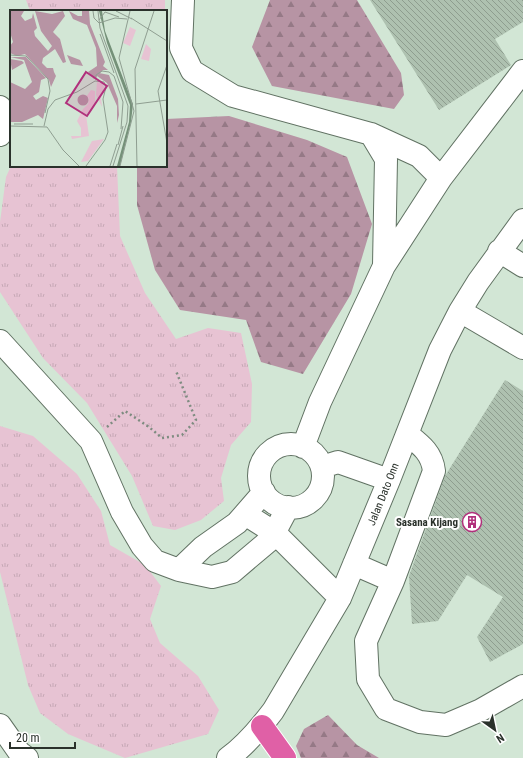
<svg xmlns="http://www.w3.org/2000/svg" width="523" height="758" font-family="'Roboto Condensed',sans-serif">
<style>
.grass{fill:url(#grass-tufts)}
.forest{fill:url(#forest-firs)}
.building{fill:url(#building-back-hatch)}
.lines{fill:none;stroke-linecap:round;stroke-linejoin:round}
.minor-casing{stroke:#617263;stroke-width:24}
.highway-casing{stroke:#fff;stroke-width:24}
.path{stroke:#7f8c81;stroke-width:2.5;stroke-dasharray:2 3;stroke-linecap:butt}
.minor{stroke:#fff;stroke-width:22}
.highway{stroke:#e060a6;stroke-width:22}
.labels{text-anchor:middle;stroke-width:4;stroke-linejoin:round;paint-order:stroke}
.street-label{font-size:11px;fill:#2a312b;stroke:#fff}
.poi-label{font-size:11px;font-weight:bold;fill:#2a312b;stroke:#fff;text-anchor:end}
.inset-road{fill:none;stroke:#8f9e91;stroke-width:1}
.view{fill:#b1307c;fill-opacity:0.15;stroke:#b1307c;stroke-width:2}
.inset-edge{fill:none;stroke:#2a312b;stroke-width:2}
</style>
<defs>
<pattern id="grass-tufts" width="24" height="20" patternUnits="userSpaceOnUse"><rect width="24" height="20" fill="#e7c3d3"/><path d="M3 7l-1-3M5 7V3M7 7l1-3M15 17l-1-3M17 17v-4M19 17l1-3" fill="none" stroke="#c6a8b5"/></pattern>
<pattern id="forest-firs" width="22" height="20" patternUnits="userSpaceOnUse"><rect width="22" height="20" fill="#b794a4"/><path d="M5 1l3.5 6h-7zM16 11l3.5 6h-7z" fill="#957986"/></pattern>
<pattern id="building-back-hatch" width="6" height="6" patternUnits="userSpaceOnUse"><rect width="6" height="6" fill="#aec1b0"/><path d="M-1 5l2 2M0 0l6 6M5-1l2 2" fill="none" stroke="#8e9d8f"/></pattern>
</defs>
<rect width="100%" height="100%" fill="#d2e6d5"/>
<path class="grass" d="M26 0H165V11H30Z
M11 166H117L120 236 145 293 176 339 208 328 241 333 252 384 251 422 231 445 221 478 224 501 201 520 175 530 153 526 132 476 87 403 43 358 0 292V222L6 177Z
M0 426 33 436 77 474 101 511 110 545 145 565 161 586 150 619 160 643 198 676 219 710 208 734 125 758 68 734 40 713 28 685 0 572Z"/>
<path class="forest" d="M270 0H357L401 73 404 95 394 109 272 86 252 47Z
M229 116 307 140 347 157 372 224 351 294 303 374 261 362 246 320 180 310 155 270 137 205V166H166V119Z
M328 715 357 745 379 758H301L296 746 304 729Z"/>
<path class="building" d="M370 0H523V22L495 39 511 65 439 110Z
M505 380 523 391V644L490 662 477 637 503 597 467 575 438 621 412 624 409 576 445 476Z"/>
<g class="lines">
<defs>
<path id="minor" d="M183 0 181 48 192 71 233 96 371 134 419 156 441 178
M0 107C3 116 6 127 0 135
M371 134 386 159 384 265
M499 251 523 266
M460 311 523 348
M0 341 91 441 122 512 142 546 155 561 179 570
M407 434C421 445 432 453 434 471L393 581 366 641 368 679 386 709 420 722 446 725 481 710 523 686
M259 476a32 32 0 1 1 64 0a32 32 0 1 1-64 0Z
M303 447 320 402 384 266 441 178 523 71
M322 467 338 462 389 480
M264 492 237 523 203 547 179 570 212 577 232 572 271 539 288 507
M245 514 275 533 340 598
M354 564 393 581
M0 725 19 752 27 758
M228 758C245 746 260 728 273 711L340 598 389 480 440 350 460 311 478 282 523 220"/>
<path id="highway" d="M262 726 285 758"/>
</defs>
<use href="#minor" class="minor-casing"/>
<use href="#highway" class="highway-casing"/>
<path class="path" d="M107 427 125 411 149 427 162 438 182 435 196 420 176 371"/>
<use href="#minor" class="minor"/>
<use href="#highway" class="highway"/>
</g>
<defs>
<symbol id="building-ring" viewBox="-11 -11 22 22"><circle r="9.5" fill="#fff" stroke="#b1307c" stroke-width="1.5"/><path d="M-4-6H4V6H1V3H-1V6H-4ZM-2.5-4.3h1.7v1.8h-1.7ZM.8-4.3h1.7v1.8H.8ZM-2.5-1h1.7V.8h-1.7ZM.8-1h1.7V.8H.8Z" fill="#b1307c"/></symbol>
</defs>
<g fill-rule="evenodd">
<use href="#building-ring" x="461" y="511" width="22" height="22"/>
</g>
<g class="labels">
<g class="street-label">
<text transform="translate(383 494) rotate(-68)" y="4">Jalan Dato Onn</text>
</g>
<g class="poi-label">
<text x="458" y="526">Sasana Kijang</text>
</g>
</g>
<g transform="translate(10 10)">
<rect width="157" height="157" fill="#d2e6d5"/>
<path d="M87 72 92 73 94 77 91 88 92 97 86 85ZM81 80 85 81V95L76 105 79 126 62 129 61 126H71V118L67 111 73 99 78 94 79 88 76 87ZM94 129 78 151 71 152 82 131Z" fill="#e7c3d3"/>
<path d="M0 1H14L11 6 15 11 22 8 23 3 27 18 24 21 25 26 38 41 42 36 31 21 25 1 42 4 53 1 55 6 43 22 50 29 56 52 53 53 45 39 33 48 32 53 37 58H43L44 62 46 66 41 77 39 70 15 44 7 46 0 43V36L3 32 0 22ZM59 1 68 6H72V1H79L80 14 95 52 93 56 98 60H93L84 69 78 62 87 56 86 38 77 15 63 9ZM57 45 70 50 73 56 61 54ZM0 47H16L36 68 31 70 29 82 23 86 26 90 33 86 38 88 33 109 28 105 12 112H0V72L15 79 22 72 14 50ZM0 49 12 51 14 53 2 60ZM89 63 99 65 108 89 109 105 107 113V96L97 73 87 66ZM67.5 90a5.5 5.5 0 1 1 11 0a5.5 5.5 0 1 1-11 0Z" fill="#b794a4"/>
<path d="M120 17 126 20 120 36 113 33ZM136 34 141 39 139 51 131 49Z" fill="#e7c3d3"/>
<path d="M89 1H92L95 21 123 94 121 112 110 156H107L119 112 120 95 97 33Z" fill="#759179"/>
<path class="inset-road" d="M83 1 84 8 89 13 105 8 117 9M88 1 90 18 118 96 117 112 103 156M106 1 122 9M121 8 157 31M89 10 95 2 109 7M90 24 104 63M0 45 16 46 38 69 40 81 35 103M157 55 148 81 157 133M86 70V65L92 61 99 62 104 66 113 92 111 119M126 94 157 90M4 114H23M0 116 37 117 53 140 69 156M34 116 38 99 45 90 67 82 85 71 94 72 96 77 93 89 98 122 95 130 76 156M108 135 113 116M100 156 107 134M110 156 124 101 109 48 120 1M127 156 125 59 144 1"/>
<path class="view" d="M76 62 97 76 77 106 56 93Z"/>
<rect width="157" height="157" class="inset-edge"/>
</g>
<g transform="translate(495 730) rotate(147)" stroke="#ffffff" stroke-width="3" paint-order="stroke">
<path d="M0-3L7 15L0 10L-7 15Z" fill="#2a312b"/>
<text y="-6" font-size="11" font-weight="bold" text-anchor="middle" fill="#2a312b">N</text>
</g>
<path d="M10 742v6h65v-6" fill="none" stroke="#2a312b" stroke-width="2"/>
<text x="16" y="742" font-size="12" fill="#2a312b" stroke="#ffffff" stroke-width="3" paint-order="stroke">20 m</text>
</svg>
